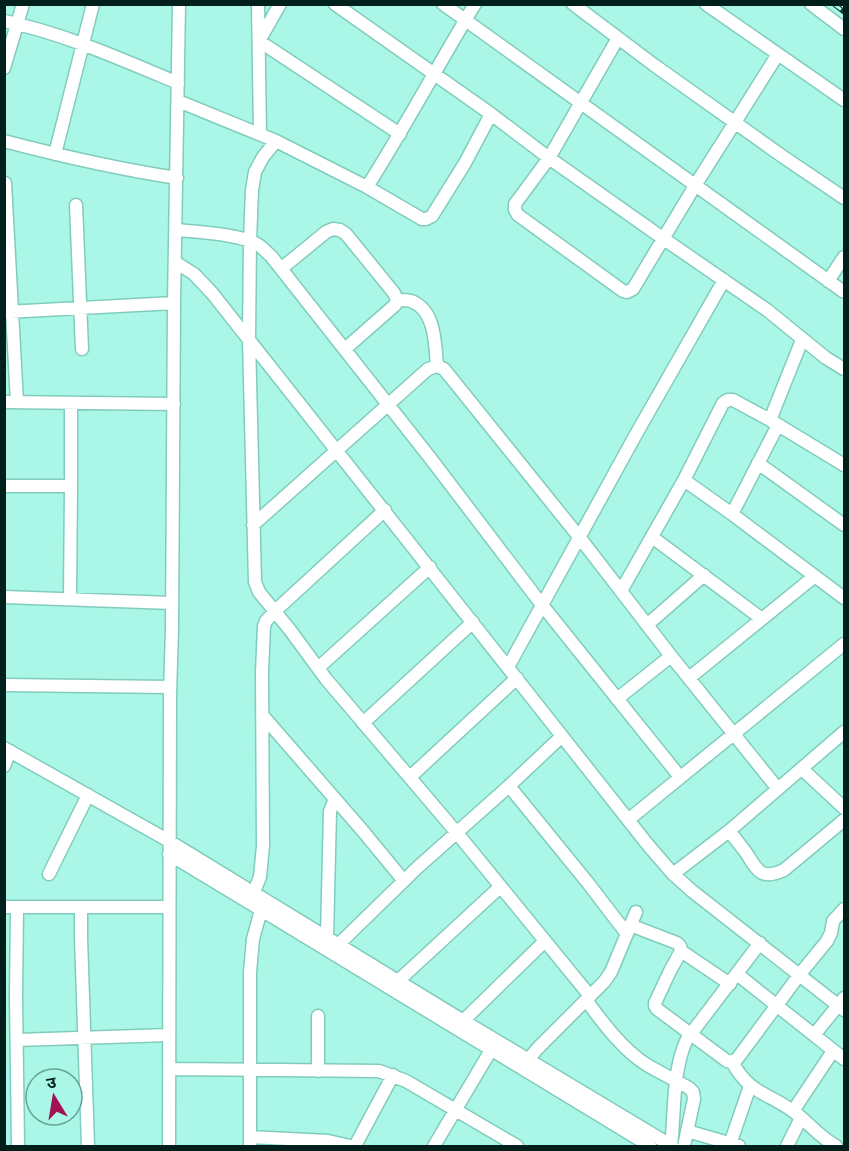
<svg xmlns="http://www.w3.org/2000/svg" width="849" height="1151" font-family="'Noto Sans','Noto Sans Devanagari',sans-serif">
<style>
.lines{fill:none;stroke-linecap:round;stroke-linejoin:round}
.minor-casing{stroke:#81ccbd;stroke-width:15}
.minor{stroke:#fff;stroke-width:12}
.rail-casing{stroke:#143832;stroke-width:5}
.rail{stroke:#abf7e7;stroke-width:3;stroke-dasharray:9;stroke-linecap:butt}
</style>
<rect width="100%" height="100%" fill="#abf7e7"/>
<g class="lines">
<defs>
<path id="minor" d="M258 4 260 133
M280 4 259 41 400 134
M335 4 491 114 549 158 664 239 767 310 826 358 844 369
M443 4 844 292
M573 4 654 65 782 156 844 198
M706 4 844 100
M811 4 844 29
M4 21C63 33 123 60 178 83
M618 38 549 158 515 204V210L518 215 623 291 627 292 633 289 696 184 778 54
M4 68 23 4
M178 101 276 141 367 187 422 219H426L432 216 465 163 491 114
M4 141C61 156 118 169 177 178
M276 141 263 157 255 172 252 190 250 241 249 339 255 582 259 592 290 630 326 679 457 833 590 996
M55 154 93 4
M5 183 17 402
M367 187C405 127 438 65 475 4
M76 205 82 349
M176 230C197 232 244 234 260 246 264 249 267 253 271 256L431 459 542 605 680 777
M175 262 194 274 212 293 648 845 673 874 692 891 844 1010
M282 268 326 232 333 229 340 230 346 234 394 293 397 300 395 305 345 349
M828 281 844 257
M397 300C401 300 407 300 411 301 436 310 435 345 437 366
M6 312 174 303
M4 402 174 404
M770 420 802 340
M758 463 844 525
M684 480 732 514 844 598
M4 486H71
M732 514 778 425
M253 525 428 369 437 366 444 369 580 538 671 656 778 789
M652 537 762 619
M621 591 684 480 723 403 728 400H733L770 420 844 465
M4 597 172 603
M70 599 71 486V403
M647 625 704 575
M508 667 635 436 724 280
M318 668 430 567
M689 678 815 576
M4 685 170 687
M617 699 671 656
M263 716 362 830 404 881
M363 723 473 622
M4 748 169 841 452 1014 672 1146
M4 766 10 751
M802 769 844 808
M410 777 517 678
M509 786 588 883 627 934
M628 820 844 644
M729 831C735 838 741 846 747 854 758 872 762 880 784 870L844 820
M169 854 650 1146
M49 874 88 795
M673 874 729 831 844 732
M251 899 260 877 263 846 262 672 264 626 266 621 275 611 385 510
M4 907H169
M17 907 16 997 18 1146
M81 908V938L88 1146
M630 925 677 943 680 946 681 951 670 971 655 1003V1006L657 1009 727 1061 732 1062 737 1059 800 974 827 941 831 933 833 921 844 909
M327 937 330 811 335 799
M339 944 418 867 509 786 562 736
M681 951 730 984
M737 974 814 1035 844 998
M398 981 500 887
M586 1000C603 1023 623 1050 647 1065 661 1073 675 1080 689 1088L693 1092 694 1099 684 1146
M463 1021 545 941
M814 1035 844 1059
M17 1040 169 1035
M732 1062C750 1094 766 1092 793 1111 808 1122 819 1137 836 1146
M523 1066 537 1049 604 982 611 972 636 912
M169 1069 379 1071 406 1081 517 1146
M318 1071V1016
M793 1111 833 1051
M687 1131 739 1146
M250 1137 328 1141 350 1146
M730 1144 750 1086
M169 1146 170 695 172 628 174 303 179 4
M250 1146V972L253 939 261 910
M355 1146 393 1075
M434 1146 491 1050
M671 1146C675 1113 672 1070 687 1039L760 943
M787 1146 801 1118"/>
</defs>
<use href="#minor" class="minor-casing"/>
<use href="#minor" class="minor"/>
<defs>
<path id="rail" d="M834 4 844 12"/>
</defs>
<use href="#rail" class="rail-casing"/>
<use href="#rail" class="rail"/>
</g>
<rect width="849" height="1151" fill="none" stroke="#01201b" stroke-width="12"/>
<g transform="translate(54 1097) rotate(349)"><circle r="28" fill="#abf7e7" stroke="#67a195" stroke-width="1.5"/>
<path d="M0-4.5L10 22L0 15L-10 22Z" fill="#a21256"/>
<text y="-9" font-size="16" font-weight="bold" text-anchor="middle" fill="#01201b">उ</text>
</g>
</svg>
